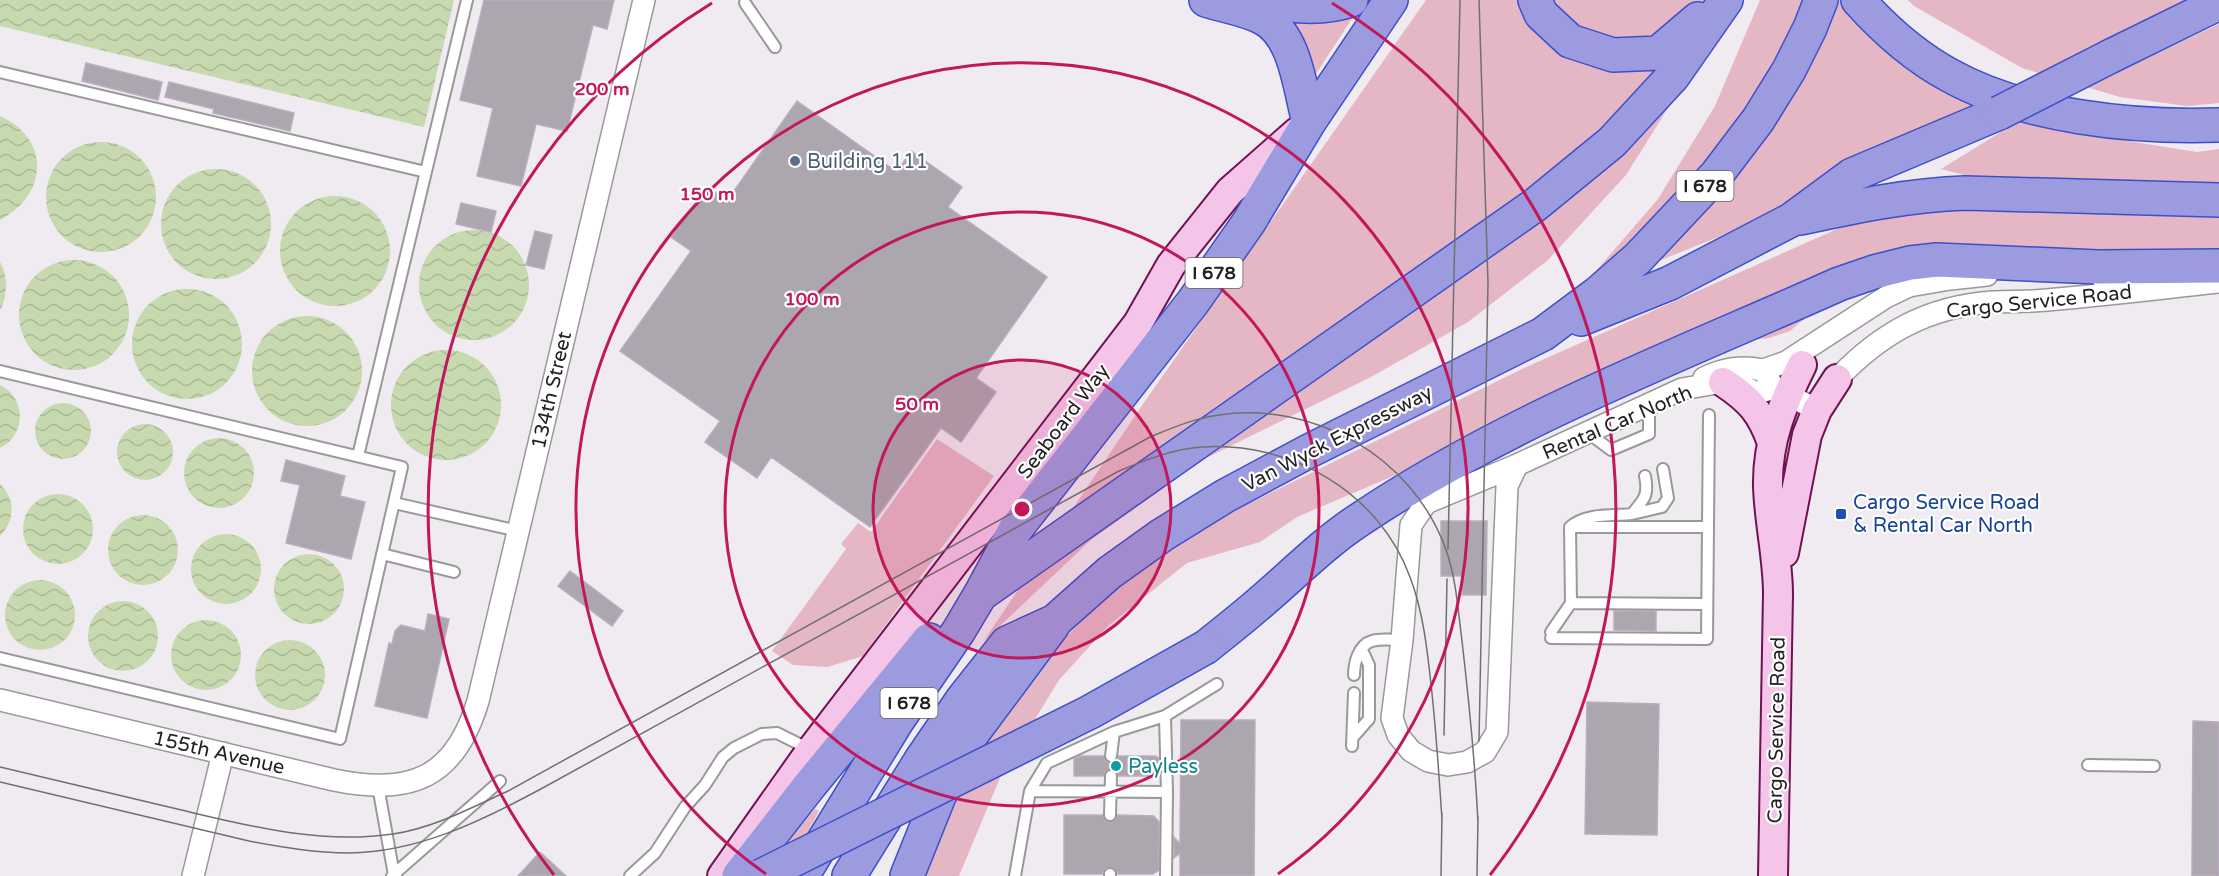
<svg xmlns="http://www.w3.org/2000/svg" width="2219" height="876" font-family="'Varela Round',sans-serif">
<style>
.grass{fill:#e5b6c4}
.water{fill:url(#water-waves)}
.building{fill:#aca6af;stroke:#baadc1;stroke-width:1.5}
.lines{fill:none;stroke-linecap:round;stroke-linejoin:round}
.lane-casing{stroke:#999;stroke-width:14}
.street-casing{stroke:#999;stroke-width:24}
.secondary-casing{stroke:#701153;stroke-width:32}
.highway-casing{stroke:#3c50c9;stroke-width:36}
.lane{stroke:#fff;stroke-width:10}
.street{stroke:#fff;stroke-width:21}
.secondary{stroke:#f4c5e8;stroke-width:28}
.highway{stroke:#9c9bdf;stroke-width:33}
.tram{stroke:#707070;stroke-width:1.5}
.highway-bridge-casing{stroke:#3c50c9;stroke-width:36;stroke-linecap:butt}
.highway-bridge{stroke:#9c9bdf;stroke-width:33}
.ring{fill:none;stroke:#c2185b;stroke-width:3}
.service-dot{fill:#5c6f8a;stroke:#fff;stroke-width:2}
.transit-dot{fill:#1a4fb4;stroke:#fff;stroke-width:2}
.culture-dot{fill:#0f9aa8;stroke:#fff;stroke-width:2}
.labels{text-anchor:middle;stroke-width:4.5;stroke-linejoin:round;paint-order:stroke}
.shield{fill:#fff;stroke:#646464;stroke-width:1.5}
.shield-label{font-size:18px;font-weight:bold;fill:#222}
.service-label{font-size:20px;fill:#4e5e75;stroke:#fff;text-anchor:start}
.street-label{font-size:20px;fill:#222;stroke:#fff}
.transit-label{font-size:20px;fill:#164399;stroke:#fff;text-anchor:start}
.culture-label{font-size:20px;fill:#0d838f;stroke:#fff;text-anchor:start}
.centre{fill:#c2185b;stroke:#fff;stroke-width:3}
.ring-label{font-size:18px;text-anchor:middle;font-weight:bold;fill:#c2185b;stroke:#fff;stroke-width:4.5;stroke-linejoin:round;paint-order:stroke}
</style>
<defs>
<pattern id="water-waves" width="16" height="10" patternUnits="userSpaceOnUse" patternTransform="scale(1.5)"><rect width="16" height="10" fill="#c7d9af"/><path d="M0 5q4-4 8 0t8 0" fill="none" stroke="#abba96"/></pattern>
</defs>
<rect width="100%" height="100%" fill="#f0eaf1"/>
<path class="grass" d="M1426 0H1717L1685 81 1626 175 1548 260 1468 322 1371 377 1204 459 1091 540 983 642 1143 404Z
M1760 0H1846L2083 134 2197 152 2219 149V188L1980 179 1941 169 2017 122 1983 106 1721 236 1576 294 1658 199 1715 106Z
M1908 0H2201L2062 70 2093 84 2219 24V103L2187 106 2120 97 2022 68 1914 6Z
M1284 14H1355L1314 77C1309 52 1299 34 1284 14Z
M1913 206 2219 210V260L1983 256 1823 297 1804 319 1790 331 1769 338 1743 341 1426 462 1297 517 1260 542 1187 563 1108 626 1059 680 1002 773 959 876H915L982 749 995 719 1046 658 1111 591 1183 536 1524 368 1871 214Z
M937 439 994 476 863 656 827 667 793 665 772 651 846 549 841 544 858 523 871 532Z
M815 809 819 811 784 876H756Z"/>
<path class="water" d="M0 0H454L424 127 0 26Z
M0 116C51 139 48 195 0 220Z
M46 197a55 55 0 1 1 110 0a55 55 0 1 1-110 0Z
M161 224a55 55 0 1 1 110 0a55 55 0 1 1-110 0Z
M280 251a55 55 0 1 1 110 0a55 55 0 1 1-110 0Z
M419 285a55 55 0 1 1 110 0a55 55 0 1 1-110 0Z
M19 315a55 55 0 1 1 110 0a55 55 0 1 1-110 0Z
M0 262C9 277 7 296 0 311Z
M132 344a55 55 0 1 1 110 0a55 55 0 1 1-110 0Z
M252 371a55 55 0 1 1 110 0a55 55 0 1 1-110 0Z
M391 405a55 55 0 1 1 110 0a55 55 0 1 1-110 0Z
M0 385C27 398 26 435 0 448Z
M35 431a28 28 0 1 1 56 0a28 28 0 1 1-56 0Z
M117 452a28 28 0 1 1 56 0a28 28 0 1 1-56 0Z
M184 473a35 35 0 1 1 70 0a35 35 0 1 1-70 0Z
M0 484C16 499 15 521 0 536Z
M23 529a35 35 0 1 1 70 0a35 35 0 1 1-70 0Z
M108 550a35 35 0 1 1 70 0a35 35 0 1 1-70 0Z
M191 569a35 35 0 1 1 70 0a35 35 0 1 1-70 0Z
M274 589a35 35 0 1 1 70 0a35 35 0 1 1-70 0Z
M5 615a35 35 0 1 1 70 0a35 35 0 1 1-70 0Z
M88 636a35 35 0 1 1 70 0a35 35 0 1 1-70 0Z
M171 655a35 35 0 1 1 70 0a35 35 0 1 1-70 0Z
M255 675a35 35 0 1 1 70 0a35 35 0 1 1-70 0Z"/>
<path class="building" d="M484 0H614L607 29 593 25 567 131 536 124 521 186 477 176 493 108 460 100Z
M86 63 162 82 158 100 82 81Z
M169 82 294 113 290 131 213 113 214 109 165 97Z
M797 101 897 172 911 151 962 187 948 207 1047 277 976 378 996 392 961 442 941 428 870 527 771 457 757 478 705 442 720 421 620 351 691 251 671 237 707 186 727 201Z
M461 203 496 211 491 232 456 224Z
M535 231 552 235 544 269 526 265Z
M286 460 345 476 340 496 365 502 351 559 286 543 300 485 281 481Z
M1441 521H1487L1486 595H1462L1463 576H1441Z
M570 571 623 611 612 626 558 586Z
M1614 611H1656V631L1614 630Z
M428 614 449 619 427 718 375 706 389 643 392 644 395 631 401 625 425 631Z
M1587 702 1659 704 1657 835 1585 834Z
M1181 720H1255L1254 876H1180V853L1174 858V837L1180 844Z
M2193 721 2219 722V876H2192Z
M1081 756H1104L1106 762 1111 763 1117 761 1119 756H1155L1159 758V774L1155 776H1118L1115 770 1111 769 1105 772 1103 776H1074V759Z
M1064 815H1103L1106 821 1110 822 1116 819 1117 815 1154 816 1159 822V870L1153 874H1118L1114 868 1109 867 1104 870 1102 874H1064Z
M540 852 566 876H518Z"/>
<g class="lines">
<defs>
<path id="lane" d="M745 3 775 47
M0 72 426 172
M0 371 402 467 340 739 0 658
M1587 432 1611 450 1649 434V403
M358 456 467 0
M394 503 518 531
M1632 514 1662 507 1668 498 1663 469
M1570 527H1708
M382 554 454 572
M1571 603 1707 604
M1551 632 1571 603 1570 527C1586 513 1612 516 1632 514 1644 499 1649 496 1645 476
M1551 638 1707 639 1709 415
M1354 675C1354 664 1358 645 1372 641 1380 638 1393 640 1402 640
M1165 716 1167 792 1166 876
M1354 736 1369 719V665L1362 650
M1352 746 1354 693
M1111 756 1114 732
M2088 765 2154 766
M378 786 394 875 396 876
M1030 791 1167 792
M1110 815 1111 776
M392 876 500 781
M630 876 655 853 685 807 705 785 723 757 734 748 762 734 777 733 811 750
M1015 876 1030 791 1047 763 1114 732 1165 716 1217 684
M1110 876V874"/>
<path id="street" d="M2103 279 2155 288
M1763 370 1786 362 1886 297 1909 286 1950 279 1987 275
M1704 378C1725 368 1741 366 1763 370L1770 381
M1837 379C1881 333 1927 307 1992 302 2010 301 2028 302 2047 300 2104 295 2162 288 2219 282
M1517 465 1507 486 1497 732 1485 752 1467 762 1448 765 1428 761 1411 751 1398 735 1392 718 1402 640 1411 525 1426 503 1517 465 1682 389 1723 382 1736 383 1756 393 1775 388 1817 410
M0 700 334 780C411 796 455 778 478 701L644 0
M193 876 223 753"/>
<path id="secondary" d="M1723 382C1750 400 1761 412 1772 443
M1784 553 1807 435 1817 410 1837 379
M722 876 811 750 1138 323 1171 265 1230 191 1297 132
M1773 876C1775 782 1777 688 1778 594 1778 558 1769 522 1768 486 1767 441 1783 403 1802 365"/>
<path id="highway" d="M1206 0C1224 6 1246 9 1263 18 1296 35 1300 90 1309 122
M1255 0C1287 5 1319 11 1351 0
M1535 0 1541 14 1570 41 1613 55 1658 53 1698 19
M1858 0C1884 29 1914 56 1949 75 2024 117 2134 128 2219 125
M2111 56 2219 3
M1801 218C1856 206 1909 195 1965 193L2219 200
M1581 319 1670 283 1791 220 1852 175 1999 113
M984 592 1535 205 1612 142 1673 76 1726 0
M1206 647C1222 634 1239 621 1255 607 1290 578 1321 545 1359 520 1508 420 1676 357 1839 284L1874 272 1910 263 1937 260 2098 267 2219 266
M739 876 810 785 929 640
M802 876 897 721 958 632 980 595 1015 530 1193 302 1249 222 1309 122 1391 0
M849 876 921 760 962 700 1007 643 1055 621 1109 573 1162 535 1225 496 1309 451 1543 334 1598 293 1638 258 1717 174 1758 120 1789 70 1810 28 1821 0
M907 876 939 796 969 738 1053 625"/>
</defs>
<use href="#lane" class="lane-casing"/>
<use href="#street" class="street-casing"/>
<use href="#secondary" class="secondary-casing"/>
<use href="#highway" class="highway-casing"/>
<use href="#lane" class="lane"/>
<use href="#street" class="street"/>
<use href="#secondary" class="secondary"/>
<use href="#highway" class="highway"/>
<path class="tram" d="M1479 0 1488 283 1479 741
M1448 549 1460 0
M1444 735 1447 579
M0 767C58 781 115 794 173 808 245 825 318 845 393 834 433 828 471 808 508 791L1150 437C1172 428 1195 418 1219 415 1314 401 1411 456 1445 547 1456 576 1458 610 1462 641 1469 701 1475 762 1478 823
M0 782 249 841C282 847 315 853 349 853 418 852 479 822 539 790L1119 471C1145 460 1173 449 1202 447 1290 441 1379 492 1410 577 1423 611 1427 648 1431 684 1436 729 1439 774 1442 820
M1441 876 1442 813
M1477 876 1478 816"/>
<defs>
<path id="highway-bridge" d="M1999 113 2111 56
M761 876 1090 712 1206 647"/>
</defs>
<use href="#highway-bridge" class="highway-bridge-casing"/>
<use href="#highway-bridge" class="highway-bridge"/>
</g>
<circle cx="1022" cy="509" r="149" fill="#c2185b" fill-opacity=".12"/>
<g class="ring">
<circle cx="1022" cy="509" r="149"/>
<circle cx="1022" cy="509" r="297"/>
<path d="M766 874A446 446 0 1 1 1278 874"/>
<path d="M554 875A594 594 0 0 1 712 3M1332 3A594 594 0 0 1 1490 875"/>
</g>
<circle class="service-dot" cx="795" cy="161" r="6"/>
<rect class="transit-dot" x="1835" y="508" width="12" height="12" rx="3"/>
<circle class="culture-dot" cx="1116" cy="766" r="6"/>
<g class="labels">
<g class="shield">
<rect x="1676.5" y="171" width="57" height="30" rx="4.5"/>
<rect x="1185.5" y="258" width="57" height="30" rx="4.5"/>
<rect x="880.5" y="688" width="57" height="30" rx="4.5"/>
</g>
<g class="shield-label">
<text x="1705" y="192">I 678</text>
<text x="1214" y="279">I 678</text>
<text x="909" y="709">I 678</text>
</g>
<g class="service-label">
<text x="807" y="168">Building 111</text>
</g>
<g class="street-label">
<text transform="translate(2039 301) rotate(-6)" y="7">Cargo Service Road</text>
<text transform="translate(551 390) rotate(-77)" y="7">134th Street</text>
<text transform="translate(1063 421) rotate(-53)" y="7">Seaboard Way</text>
<text transform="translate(1617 422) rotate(-23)" y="7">Rental Car North</text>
<text transform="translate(1337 438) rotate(-27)" y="7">Van Wyck Expressway</text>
<text transform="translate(1776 730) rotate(-89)" y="7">Cargo Service Road</text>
<text transform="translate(219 752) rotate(13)" y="7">155th Avenue</text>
</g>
<g class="transit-label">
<text x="1853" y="509">Cargo Service Road<tspan x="1853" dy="23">&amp; Rental Car North</tspan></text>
</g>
<g class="culture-label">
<text x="1128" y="773">Payless</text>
</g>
</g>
<circle cx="1022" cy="509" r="9" class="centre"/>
<g class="ring-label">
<text x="602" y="95">200 m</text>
<text x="707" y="200">150 m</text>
<text x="812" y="305">100 m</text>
<text x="917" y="410">50 m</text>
</g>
</svg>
